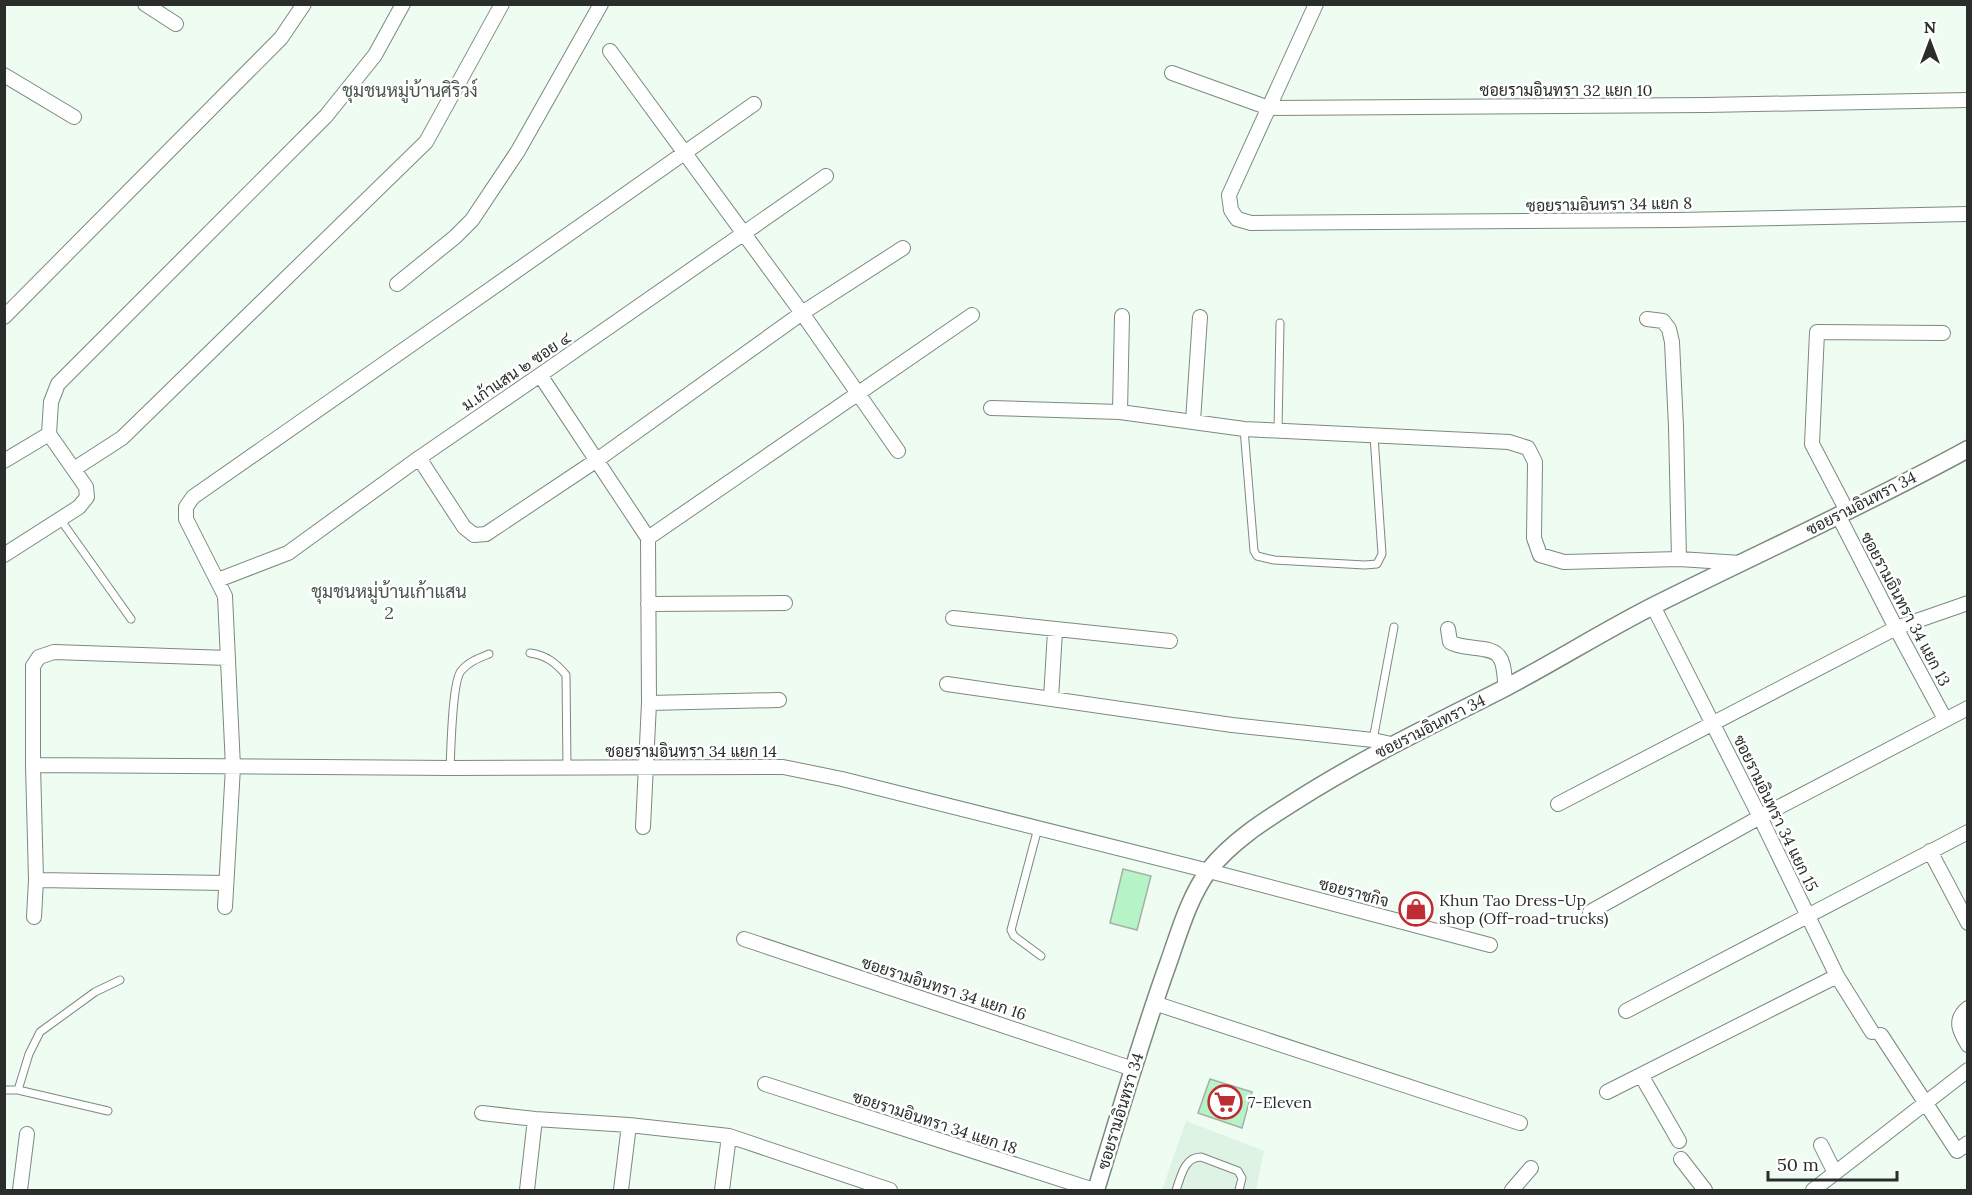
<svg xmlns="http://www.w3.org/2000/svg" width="1972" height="1195" font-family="Lora,Sarabun,serif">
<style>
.built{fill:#def3e3}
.building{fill:#b6f4c7;stroke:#a3b1a7;stroke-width:1.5}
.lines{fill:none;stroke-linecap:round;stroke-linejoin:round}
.service-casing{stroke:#7c897f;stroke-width:9}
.minor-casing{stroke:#7c897f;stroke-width:16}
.tertiary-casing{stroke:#7c897f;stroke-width:19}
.service{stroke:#fff;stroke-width:7}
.minor{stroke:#fff;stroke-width:14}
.tertiary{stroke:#fff;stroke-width:16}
.labels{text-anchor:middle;stroke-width:5;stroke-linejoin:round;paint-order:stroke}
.street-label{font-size:16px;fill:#292e2a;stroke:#fff}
.poi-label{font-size:16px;fill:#292e2a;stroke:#fff;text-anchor:start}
.neighbourhood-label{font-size:18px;fill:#4a564d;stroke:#fff}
</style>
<rect width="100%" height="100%" fill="#eefcf2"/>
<path class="built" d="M1186 1121 1264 1151 1256 1190H1162Z"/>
<path class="building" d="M1123 869 1151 876 1137 930 1110 923Z
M1210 1079 1252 1092 1242 1128 1198 1113Z"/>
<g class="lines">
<defs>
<path id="service" d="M1244 429 1254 551 1257 556 1274 560 1365 565 1377 564 1382 554 1374 436
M1278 431 1280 323
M60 519 131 619
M530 653C546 655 556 663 566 675L567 767
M1373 740 1394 627
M450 768C451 750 452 682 461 671 468 662 479 658 489 654
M1038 828 1011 930 1014 936 1041 956
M4 1090H18L108 1111
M18 1090 29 1054 40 1032 95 992 120 980
M1176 1190C1181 1177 1184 1157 1201 1157L1238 1171 1242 1178 1239 1190"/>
<path id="minor" d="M145 4 176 24
M1316 4 1229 195 1231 210 1237 219 1251 223 1677 220 1968 214
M610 51 802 313 898 451
M1172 73 1269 108 1707 105 1968 100
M4 75 74 117
M397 284 455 237 472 220 518 151 601 4
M4 317 281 38 304 4
M1647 319 1663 321 1669 329 1672 342 1676 427 1679 559
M540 375 648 538 649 703 643 827
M991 408 1120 412 1244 429 1509 442 1528 448 1535 462 1534 538 1540 555 1564 562 1679 559 1741 563
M1120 412 1122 316
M1193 421 1200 317
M419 458 464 527 474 535 486 534 597 460 802 313 903 248
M4 461 49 434
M74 469 122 438 426 142 502 4
M1847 511 1812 444 1817 332 1943 333
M1838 515 1896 628 1945 719
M648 538 972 315
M4 555 79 507 87 497 86 487 49 434 51 402 58 384 326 116 375 55 403 4
M218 580 288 553 419 458 540 375 826 176
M648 604 785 603
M1653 606 1760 817 1837 976 1872 1032
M953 618 1170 641
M1448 629 1450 642C1464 651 1493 644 1500 658 1505 665 1504 679 1506 687
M947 684 1232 725 1373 740 1391 744
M1051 699 1055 631
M649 703 779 700
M33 765 450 768 783 767 842 779 1209 871 1490 945
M1558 804 1896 628 1968 603
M1930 851 1968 923
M36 880 226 883
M225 907 233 767 225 596 186 519V507L193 497 445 321 754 104
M1590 912 1760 817 1968 708
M34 917 36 880 33 765V666L39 657 54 652 228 658
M744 939 1133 1069
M1154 1003 1520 1123
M1968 1008C1953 1020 1960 1032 1968 1045
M1626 1011 1968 832
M1881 1035 1957 1151 1968 1143
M1641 1075 1679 1141
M765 1084 1094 1190
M1607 1092 1837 976
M482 1113 535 1119 629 1125 729 1136 890 1190
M1821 1145 1835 1173
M1681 1159 1705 1190
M20 1190 27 1134
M527 1190 535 1119
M621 1190 629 1125
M722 1190 729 1136
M1512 1190 1531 1168
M1813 1190 1968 1070"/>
<path id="tertiary" d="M1096 1190C1119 1115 1141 1039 1168 964 1179 933 1189 897 1209 870 1232 841 1264 821 1294 802 1361 759 1432 725 1503 689 1555 662 1605 630 1657 604 1761 552 1866 505 1968 449"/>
</defs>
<use href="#service" class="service-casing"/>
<use href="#minor" class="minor-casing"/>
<use href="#tertiary" class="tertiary-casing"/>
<use href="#service" class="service"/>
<use href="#minor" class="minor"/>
<use href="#tertiary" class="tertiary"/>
</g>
<defs>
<symbol id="shop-ring" viewBox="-11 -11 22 22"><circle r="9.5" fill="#fff" stroke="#bd2d32" stroke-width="1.5"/><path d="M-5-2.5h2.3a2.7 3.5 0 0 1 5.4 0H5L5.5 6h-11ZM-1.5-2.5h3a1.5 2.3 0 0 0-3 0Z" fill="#bd2d32"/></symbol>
<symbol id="supermarket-ring" viewBox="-11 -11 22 22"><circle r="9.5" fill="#fff" stroke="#bd2d32" stroke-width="1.5"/><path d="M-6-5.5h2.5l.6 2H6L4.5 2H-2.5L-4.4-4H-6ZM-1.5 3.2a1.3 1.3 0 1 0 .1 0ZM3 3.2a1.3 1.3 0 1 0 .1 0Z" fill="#bd2d32"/></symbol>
</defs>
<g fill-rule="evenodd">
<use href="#shop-ring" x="1397" y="890" width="38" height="38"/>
<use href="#supermarket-ring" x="1206" y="1083" width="38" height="38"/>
</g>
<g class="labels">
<g class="street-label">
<text x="1566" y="96">ซอยรามอินทรา 32 แยก 10</text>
<text transform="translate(1609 204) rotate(-1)" y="6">ซอยรามอินทรา 34 แยก 8</text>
<text transform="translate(516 371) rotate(-34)" y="6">ม.เก้าแสน ๒ ซอย ๔</text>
<text transform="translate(1861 503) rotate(-27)" y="6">ซอยรามอินทรา 34</text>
<text transform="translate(1906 609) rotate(62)" y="6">ซอยรามอินทรา 34 แยก 13</text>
<text transform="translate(1430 726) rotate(-27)" y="6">ซอยรามอินทรา 34</text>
<text x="691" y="757">ซอยรามอินทรา 34 แยก 14</text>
<text transform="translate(1776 813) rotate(64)" y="6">ซอยรามอินทรา 34 แยก 15</text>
<text transform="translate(1354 892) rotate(15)" y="6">ซอยราชกิจ</text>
<text transform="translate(944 988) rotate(18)" y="6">ซอยรามอินทรา 34 แยก 16</text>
<text transform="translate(1120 1111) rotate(-73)" y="6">ซอยรามอินทรา 34</text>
<text transform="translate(935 1122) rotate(18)" y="6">ซอยรามอินทรา 34 แยก 18</text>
</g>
<g class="poi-label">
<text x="1439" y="906">Khun Tao Dress-Up<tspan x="1439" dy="18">shop (Off-road-trucks)</tspan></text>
<text x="1248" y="1108">7-Eleven</text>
</g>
<g class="neighbourhood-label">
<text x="410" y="97">ชุมชนหมู่บ้านศิริวง์</text>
<text x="389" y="598">ชุมชนหมู่บ้านเก้าแสน<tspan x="389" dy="21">2</tspan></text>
</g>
</g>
<rect width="1972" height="1195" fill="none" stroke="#292e2a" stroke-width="12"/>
<g transform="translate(1930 42)" stroke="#ffffff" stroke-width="4.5" paint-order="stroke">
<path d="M0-4.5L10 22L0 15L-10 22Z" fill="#292e2a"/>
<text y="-9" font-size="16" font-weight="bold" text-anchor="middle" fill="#292e2a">N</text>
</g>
<path d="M1768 1171v9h129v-9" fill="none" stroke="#292e2a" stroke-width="3"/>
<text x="1777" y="1171" font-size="18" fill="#292e2a" stroke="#ffffff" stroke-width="4.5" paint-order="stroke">50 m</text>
</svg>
